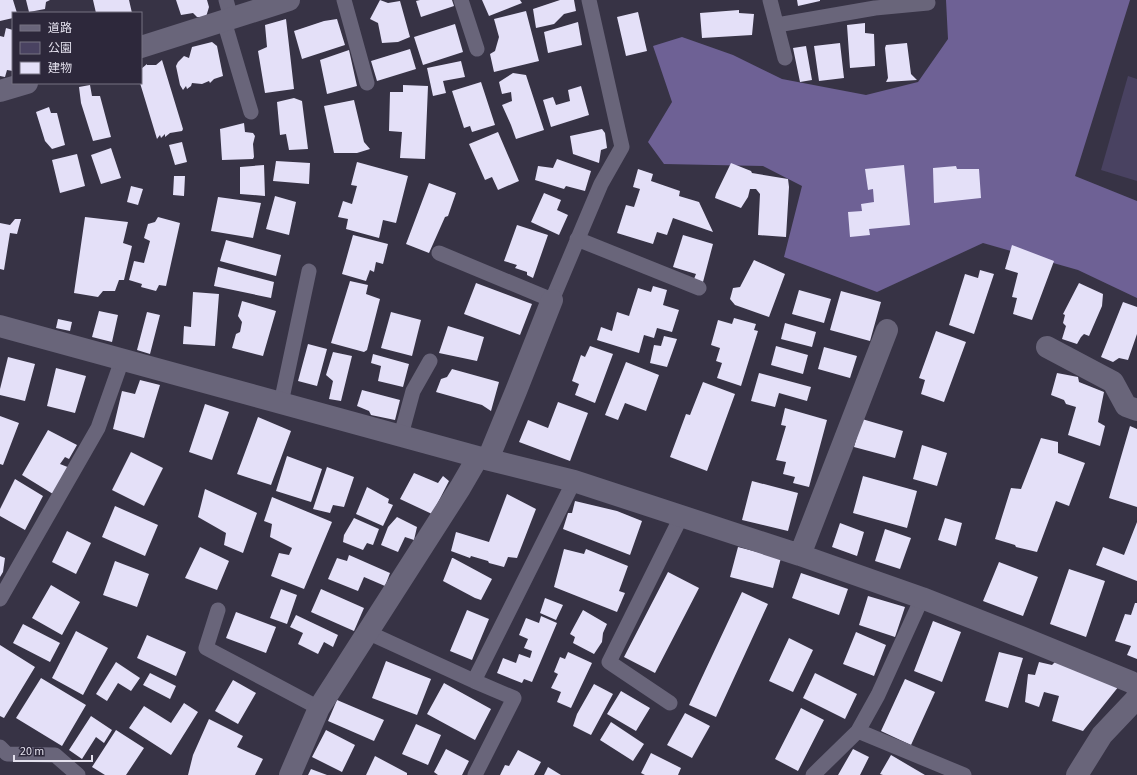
<svg xmlns="http://www.w3.org/2000/svg" width="1137" height="775" font-family="'Source Sans 3','Noto Sans JP',sans-serif">
<style>
.green{fill:#494261}
.forest{fill:#6e6195}
.building{fill:#e4e0f8}
.lines{fill:none;stroke-linecap:round;stroke-linejoin:round}
.service{stroke:#69657a;stroke-width:15}
.minor{stroke:#69657a;stroke-width:22}
</style>
<rect width="100%" height="100%" fill="#373345"/>
<path class="green" d="M1128 76 1137 79V181L1101 170Z"/>
<path class="forest" d="M946 0H1130L1075 176 1137 201V298L1078 270 983 243 877 292 784 257 802 186 763 166 664 164 648 142 672 102 653 46 682 37 733 55 782 79 866 95 918 82 948 39Z"/>
<path class="building" d="M0 0H13L17 13H13V18L0 21Z
M26 0H50L46 2 45 9 29 12Z
M93 0H129L132 13H96Z
M176 0H207L209 7 206 17H197L193 13 181 15Z
M380 0 388 3 400 1 410 37 398 42 382 43 378 23 370 19Z
M420 0H452L454 6 421 17 416 1Z
M482 0H520L522 3 489 16Z
M560 0H574L576 11 564 14 554 24 536 28 533 9Z
M797 0H820V1L798 6Z
M739 10V13L754 14 752 35 702 38 700 13Z
M526 11 539 61 494 72 490 54 495 51 499 37 494 19Z
M638 12 647 51 626 56 617 17Z
M286 19 294 89 265 93 258 51 267 47 265 25Z
M337 19 345 45 302 59 294 31 324 21Z
M578 22 582 45 548 53 544 32Z
M865 23V33L874 34 875 66 850 68 847 25Z
M455 24 463 52 423 65 414 37Z
M6 28 13 30V71L7 70 5 77 0 76V36L4 37Z
M212 42 217 46 223 76 214 79 210 83 209 81 202 84 192 83 191 86 187 89 186 86 183 90 180 85 176 66 178 62 184 56 189 58 192 47Z
M840 43 844 78 819 81 814 46Z
M907 43 911 74 917 80 886 82 888 78 885 48 886 45Z
M806 46 812 80 800 82 793 48Z
M410 49 416 69 377 81 371 61Z
M349 50 357 86 327 94 320 60Z
M162 60 183 129 182 131 170 133 165 137V134L161 138 160 135 157 139 140 83 141 69 147 64V65H156Z
M461 61 465 77 443 81 446 93 433 96 427 68Z
M513 73 526 75 544 130 516 139 511 125 502 105 512 101 511 92 502 94 499 82Z
M481 82 495 125 472 132 470 126 464 128 452 91Z
M90 85 92 96H100L111 137 93 141 81 103 79 87Z
M403 85 428 86 425 159 400 158 402 132 389 131 390 92H403Z
M581 86 589 115 551 127 543 100 553 97 556 105 570 101 568 90Z
M294 98 302 101 308 149 289 150 286 134 280 135 277 102Z
M354 100 364 142 370 149 357 153H334L324 106Z
M49 107 51 113H57L65 145 52 149 45 141 36 112Z
M244 123 245 132 253 133 255 136 253 144 254 157 253 159 222 160 220 129Z
M602 129 605 133 607 148 601 150 599 163 573 154 570 136Z
M498 132 519 181 498 190 492 177 485 180 469 144Z
M182 142 187 162 175 165 169 145Z
M111 148 121 178 101 184 91 155Z
M77 154 85 186 60 193 52 160Z
M557 159 591 171 585 191 566 186 564 189 535 180 538 166 553 168Z
M276 161 310 163 309 184 273 181Z
M357 162 408 176 396 223 383 220 379 238 346 229 348 219 338 217 343 201 352 204 357 186 351 185Z
M731 163 751 171 752 173 788 179 789 187 786 237 758 235 760 194 756 189H750L748 197 741 208 715 198 716 194Z
M264 165 265 196 240 194V167Z
M904 165 910 225 869 229 870 235 850 237 848 212 862 211 861 204 874 202 873 189 868 190 865 169Z
M956 166 957 169H979L981 198 934 203 933 168Z
M638 169 653 174 651 181 680 191 679 196 699 202 713 232 673 218 667 235 657 232 653 244 617 233 626 205 634 207 640 189 633 187Z
M174 176H185L184 196 173 195Z
M429 183 456 193 448 216 445 217 429 253 406 244Z
M131 186 143 189 138 205 127 202Z
M544 193 561 200 557 210 568 215 559 235 531 222Z
M275 196 296 202 289 235 266 229Z
M218 197 261 203 253 238 211 231Z
M85 217 128 222 123 243 132 246 124 280H119L115 291H103L98 297 74 293Z
M158 217 180 223 166 286 159 285 156 291 141 287 142 284 129 280 134 261 144 263 150 241 144 238 148 224 155 222Z
M15 219H21L17 234 10 233 4 270 0 269V223L10 225Z
M517 225 548 235 533 278 527 275V272L515 268 517 265 504 261Z
M353 235 388 244 383 264 376 262 374 272 370 270 366 281 342 274Z
M683 235 713 244 703 282 694 279 696 274 673 267Z
M226 240 281 255 276 276 220 261Z
M1012 245 1054 261 1032 320 1013 314 1017 298 1012 297 1018 273 1005 269Z
M754 260 785 274 769 317 735 305 730 299 733 288 740 287Z
M218 267 274 282 271 298 214 286Z
M980 270 994 274 974 334 949 325 965 274 978 278Z
M350 281 368 285 366 294 380 299 367 350 364 352 331 343Z
M476 283 532 304 520 335 464 314Z
M1079 283 1103 294 1102 306 1089 336 1084 334 1081 337 1077 344 1062 339 1066 326 1063 323 1065 315 1063 314Z
M653 286 667 290 663 305 679 310 672 332 657 328 654 338 644 335 639 353 597 340 601 327 612 331 617 312 629 316 638 288 651 292Z
M799 290 831 299 824 323 792 314Z
M841 291 881 302 870 341 830 330Z
M193 292 219 294 215 346 183 344 184 326 191 327Z
M242 301 276 311 263 356 232 348 236 334 240 332 242 322 238 316Z
M1123 302 1137 307V334L1128 360 1119 358 1113 362 1101 357Z
M99 311 118 315 112 342 92 337Z
M147 312 160 315 150 354 137 350Z
M391 312 421 320 412 356 381 348Z
M734 318 756 324 754 330 758 331 741 386 717 378 722 363 716 361 720 348 711 345 718 320 732 324Z
M58 319 72 322 70 331 56 328Z
M785 323 816 332 812 347 781 339Z
M448 326 484 337 477 361 439 353Z
M936 331 966 342 944 402 921 394 925 380 919 378Z
M664 336 677 339 667 367 650 363 654 345 661 346Z
M308 344 327 349 317 386 298 381Z
M590 346 613 354 595 403 575 395 579 384 572 381 581 355 585 357Z
M776 346 808 355 803 374 771 365Z
M824 347 857 356 850 378 818 369Z
M333 352 352 356 341 401 329 399 333 381 326 375Z
M373 354 409 364 403 387 378 381 381 366 371 363Z
M8 357 35 364 25 401 0 395V389Z
M626 362 659 375 646 411 625 403 618 420 605 415Z
M56 368 86 376 75 413 47 406Z
M452 369 499 382 491 411 482 405 436 392 441 379 447 377Z
M759 373 811 387 807 401 779 393 775 407 751 401Z
M1057 373 1078 377 1079 382 1104 392 1098 422 1105 426 1100 446 1068 435 1076 407 1066 404 1064 400 1051 395Z
M140 380 160 385 144 438 113 429 122 391 135 394Z
M703 382 735 394 707 471 670 457 686 414 690 415Z
M362 390 400 400 395 420 371 415 369 411 357 406Z
M558 402 588 413 570 461 519 442 528 420 548 428Z
M205 404 229 412 212 460 189 452Z
M785 408 827 420 809 487 793 483 795 477 783 474 786 462 776 460 786 426 781 425Z
M0 416 19 423 3 465 0 464Z
M258 417 291 431 271 485 237 474Z
M862 419 903 431 895 458 854 447Z
M1130 426 1137 429V507L1109 498Z
M48 430 77 445 69 459 65 457 60 464 70 468 53 494 22 475Z
M1041 438 1058 442V453L1085 463 1069 506 1056 501 1037 552 1016 547 1015 545 995 539 1011 488 1021 489Z
M922 445 947 453 937 486 913 479Z
M131 452 163 468 144 506 112 490Z
M287 456 322 469 311 502 276 491Z
M327 467 354 477 344 507 333 505 330 513 313 509Z
M414 473 438 483 443 476 449 481 432 514 400 499Z
M863 476 917 491 907 528 853 513Z
M15 479 43 496 25 530 0 516V509Z
M752 481 798 493 788 531 742 520Z
M367 487 389 499 388 503 393 505 383 526 356 514Z
M205 489 257 513 243 553 224 545 226 533 198 517Z
M507 494 536 509 517 558 508 557 504 567 489 563 488 561 471 556 470 558 451 551 456 532 489 542Z
M272 497 332 522 304 589 271 576 279 553 289 555 292 548 270 537 272 524 264 521Z
M575 501 617 511 642 521 630 555 563 529 568 513H572Z
M115 506 158 525 145 556 102 537Z
M397 517 417 527 414 540 405 537 398 552 381 545 388 527Z
M354 518 379 529 373 545 367 543 363 550 343 542 344 535Z
M945 518 962 523 956 546 938 540Z
M1137 522V581L1096 565 1103 547 1124 555Z
M840 523 864 532 857 556 832 547Z
M885 529 911 538 900 569 875 561Z
M67 531 91 543 76 574 52 562Z
M200 547 229 561 217 590 185 578Z
M738 547 781 558 773 588 730 577Z
M564 549 584 554 586 549 628 566 619 591 625 593 617 612 554 587Z
M349 555 390 573 385 586 364 577 358 591 328 579 337 558 347 561Z
M0 556 5 558 3 572 0 577Z
M452 558H453L492 579 481 600 475 598 443 581Z
M115 561 149 574 137 607 103 595Z
M999 562 1038 577 1023 616 983 601Z
M1069 569 1105 581 1086 637 1050 624Z
M668 572 699 588 655 673 624 657Z
M801 573 848 589 839 615 792 598Z
M51 585 80 602 62 635 32 618Z
M281 589 297 595 287 624 270 618Z
M321 589 364 608 354 631 311 612Z
M742 592 768 604 716 717 689 705Z
M868 596 905 607 895 637 859 625Z
M545 598 563 605 556 620 540 613Z
M1135 603H1137V659L1127 655 1131 646 1115 641 1125 614 1131 615Z
M467 610 489 619 472 660 450 651Z
M583 610 607 624 603 633 602 642 594 654 573 643 575 637 570 634Z
M236 612 276 627 266 653 226 638Z
M296 615 338 635 333 647 324 642 318 654 298 644 303 633 290 627Z
M541 616 557 623 532 682 524 679 522 683 497 673 503 658 516 663 519 654 530 658 532 651 524 648 528 639 519 635 526 618 539 623Z
M933 621 961 632 942 682 914 671Z
M23 624 60 643 50 662 13 643Z
M76 631 108 648 83 695 52 678Z
M856 632 886 645 874 676 843 664Z
M147 635 186 652 176 676 137 658Z
M789 638 813 650 793 692 769 681Z
M0 645 35 667 4 718 0 716Z
M568 652 592 663 571 708 557 702 561 692 551 688 558 674 554 672 560 657 565 659Z
M999 652 1023 658 1008 708 985 701Z
M386 661 431 679 417 715 372 698Z
M1056 661 1119 686 1083 731 1052 721 1059 696 1044 692 1039 707 1025 702 1028 674 1035 675 1039 662 1052 665Z
M116 662 140 678 131 691 118 683 107 701 96 694Z
M150 673 176 686 170 699 143 685Z
M815 673 857 694 845 719 803 698Z
M41 678 86 705 62 746 16 718Z
M905 679 935 692 911 745 881 731Z
M233 680 256 693 238 724 215 711Z
M444 683 491 709 475 740 427 714Z
M594 684 613 694 591 735 573 726 577 714Z
M621 691 650 708 636 731 607 714Z
M337 700 384 720 374 741 328 721Z
M184 703 198 712 171 755 129 728 144 706 171 723Z
M801 708 824 720 798 771 775 759Z
M685 713 710 726 692 758 667 745Z
M91 716 112 730 104 743 96 737 82 759 69 750Z
M209 719 243 736 237 747 263 759 255 775H188L193 755Z
M611 722 644 744 633 761 600 740Z
M416 724 441 735 428 765 402 754Z
M116 730 144 748 126 775H105L92 767Z
M326 730 355 745 342 772 312 757Z
M446 749 469 761 462 775H438L434 772Z
M853 749 869 757 860 775H838Z
M518 750 541 762 534 775H500L505 765 509 766Z
M651 753 681 768 678 775H645L641 773Z
M891 755 925 775H883L880 774Z
M375 756 407 773V775H366Z
M548 767 561 775H544Z
M311 769 327 775H308Z"/>
<g class="lines">
<path class="service" d="M226 0 231 18
M344 0 367 83
M461 0 477 49
M770 0 785 58
M224 21 251 112
M777 25 875 8 928 3
M577 239 699 288
M439 253 552 300 601 184 622 147 589 0
M281 403 309 271
M401 435 413 391 430 361
M0 599 98 428 122 360
M218 610 206 648 319 708
M367 632 474 681
M670 703 609 662 681 517
M858 731 964 775
M0 747 7 754 55 755 78 775
M475 775 514 698 474 681 574 481
M813 775 858 731 878 695 922 598"/>
<path class="minor" d="M141 47 289 0
M0 91 27 83
M0 326 478 457 574 481 800 555 922 598 1021 637 1131 682 1137 686
M1047 347 1113 382 1126 406 1137 410
M488 459 516 391 552 300
M800 555 887 330
M290 775 319 708 460 488 478 457
M1077 775 1102 735 1137 698"/>
</g>
<rect x="12" y="12" width="130" height="72" fill="#2d283b" stroke="#767282"/>
<rect x="20" y="25" width="20" height="6" fill="#69657a" stroke="#767282"/>
<text x="48" y="32" font-size="12" fill="#e3e0ed">道路</text>
<rect x="20" y="42" width="20" height="12" fill="#494261" stroke="#767282"/>
<text x="48" y="52" font-size="12" fill="#e3e0ed">公園</text>
<rect x="20" y="62" width="20" height="12" fill="#e4e0f8" stroke="#767282"/>
<text x="48" y="72" font-size="12" fill="#e3e0ed">建物</text>
<path d="M14 755v6h78v-6" fill="none" stroke="#e3e0ed" stroke-width="2"/>
<text x="20" y="755" font-size="12" fill="#e3e0ed" stroke="#2d283b" stroke-width="3" paint-order="stroke">20 m</text>
</svg>
